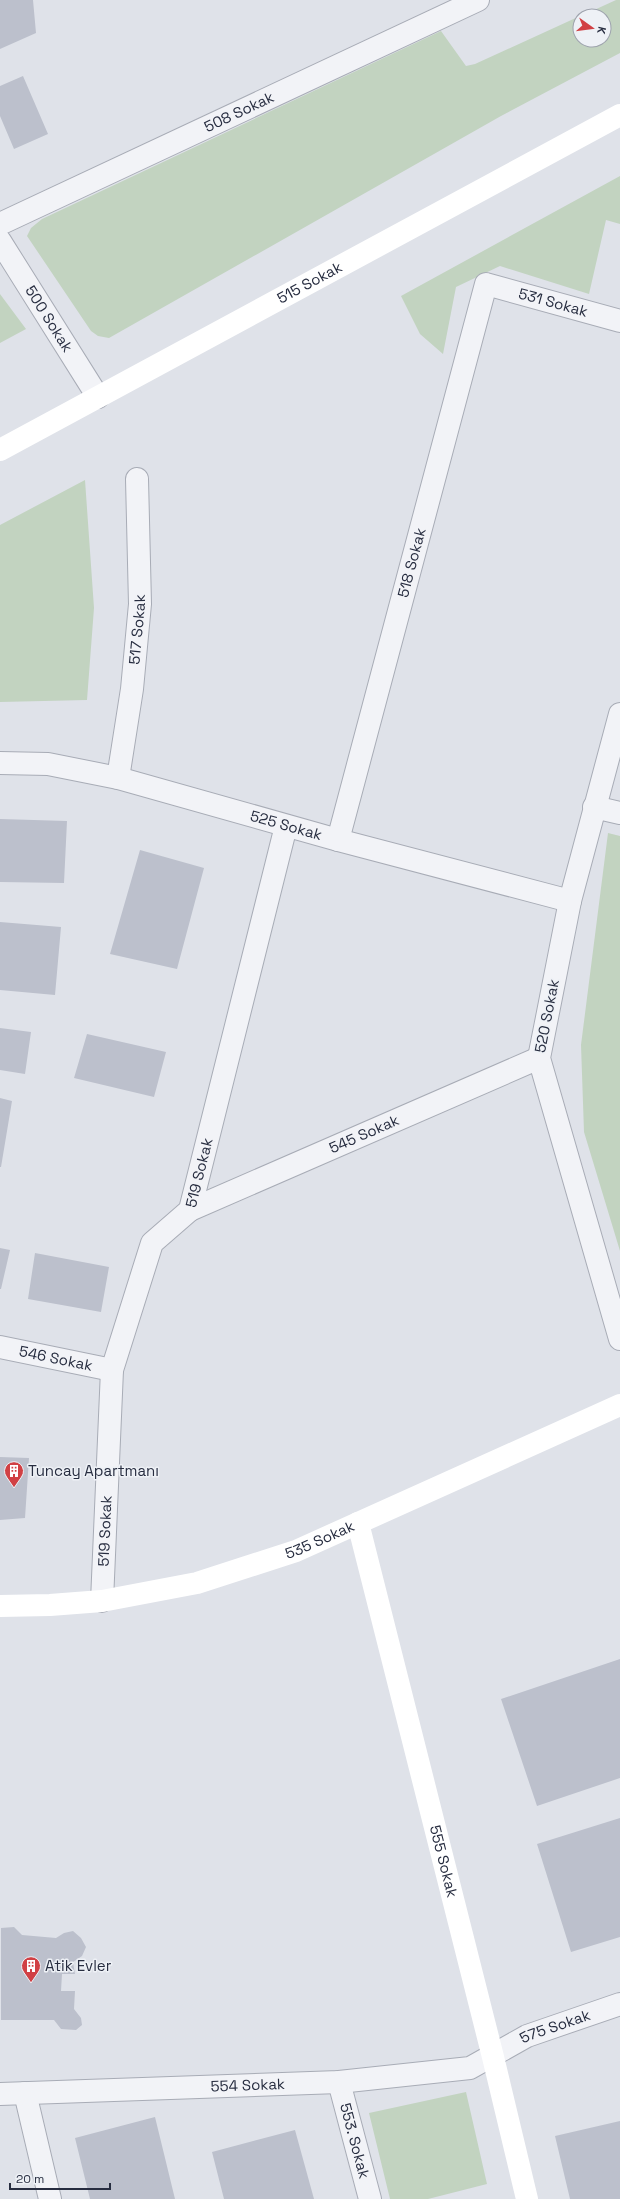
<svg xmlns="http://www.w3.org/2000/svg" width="620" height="2199" font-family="'Space Grotesk',sans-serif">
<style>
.green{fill:#c2d3c0}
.building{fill:#bcc0cc}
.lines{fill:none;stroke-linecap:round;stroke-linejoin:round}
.street-casing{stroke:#a8acb6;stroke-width:24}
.street{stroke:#f2f3f7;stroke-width:22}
.secondary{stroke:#fff;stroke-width:22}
.labels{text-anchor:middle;stroke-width:3;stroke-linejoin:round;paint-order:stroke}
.street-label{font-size:15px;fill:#272d40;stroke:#eef1f6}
.poi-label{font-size:15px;fill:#272d40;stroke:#eef1f6;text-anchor:start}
</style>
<rect width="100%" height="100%" fill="#dfe2e9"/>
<path class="green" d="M616 0H620V53L501 116 109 338 98 336 91 331 27 236 31 228 42 219 441 31 466 66 475 64 580 16V40H604V16H581Z
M620 176V224L606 220 589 294 500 266 456 287 443 354 420 334 401 296Z
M0 294 26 329 0 343Z
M85 480 94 608 87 700 0 702V525Z
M608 833 620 836V1251L584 1132 581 1045Z
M466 2092 487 2184 428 2199H390L369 2113Z"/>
<path class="building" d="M0 0H33L36 33 0 49Z
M23 76 48 134 14 149 0 116V86Z
M0 819 67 821 64 883 0 882Z
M140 850 204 868 177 969 110 954Z
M0 922 61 927 55 995 0 990Z
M0 1028 31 1032 25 1074 0 1070Z
M87 1034 166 1052 154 1097 74 1078Z
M0 1098 12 1101 1 1167H0Z
M0 1248 10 1250 1 1289H0Z
M35 1253 109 1267 101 1312 28 1299Z
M0 1457 29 1458 25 1518 0 1520Z
M620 1659V1778L537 1806 501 1699Z
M620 1818V1937L571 1952 537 1844Z
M14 1927 22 1935 56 1938 64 1933 73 1931 81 1938 86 1947 82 1956 73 1962 75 1974H62L61 1991H75L74 2009 81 2018 82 2025 76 2030 61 2029 54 2020H1V1928Z
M155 2117 175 2199H90L75 2138Z
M620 2121V2199H570L555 2136Z
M295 2130 314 2199H224L212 2152Z"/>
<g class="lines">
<defs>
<g id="street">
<path id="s1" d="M0 224 478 0"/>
<path id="s2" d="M0 241 98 397"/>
<path d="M620 714 570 901 539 1058 620 1339"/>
<path id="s3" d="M0 763 48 764 118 778 338 840 570 901"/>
<path id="s4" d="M118 778 132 689 140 604 137 479"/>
<path d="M594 807 620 813"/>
<path id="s5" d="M338 840 486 284 620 321"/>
<path id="s6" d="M190 1210 539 1058"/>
<path id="s7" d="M0 1347 112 1370"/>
<path id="s8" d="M102 1601 112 1370 152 1243 190 1210 286 826"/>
<path id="s9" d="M339 2082 370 2199"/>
<path d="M25 2093 50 2199"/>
<path id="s10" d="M0 2094 339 2082 470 2068 527 2036 620 2004"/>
</g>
</defs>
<use href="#street" class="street-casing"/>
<use href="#street" class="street"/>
<g class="secondary">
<path id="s11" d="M0 450 620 115"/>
<path id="s12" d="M358 1523 493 2057 527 2199"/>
<path id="s13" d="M0 1606 50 1605 102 1601 197 1583 296 1551 620 1405"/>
</g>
</g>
<defs>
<symbol id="building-pin" viewBox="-11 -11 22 30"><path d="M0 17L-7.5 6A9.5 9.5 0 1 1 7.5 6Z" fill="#d14044" stroke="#eef1f6"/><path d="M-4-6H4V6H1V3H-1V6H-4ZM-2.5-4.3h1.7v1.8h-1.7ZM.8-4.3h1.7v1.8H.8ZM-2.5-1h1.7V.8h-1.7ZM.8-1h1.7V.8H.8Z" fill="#fff"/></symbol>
</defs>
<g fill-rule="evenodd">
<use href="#building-pin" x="3" y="1460" width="22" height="30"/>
<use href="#building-pin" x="20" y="1955" width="22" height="30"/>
</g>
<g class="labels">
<g class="street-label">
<text dy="5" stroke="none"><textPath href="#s1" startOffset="264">508 Sokak</textPath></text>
<text dy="5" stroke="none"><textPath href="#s11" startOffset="352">515 Sokak</textPath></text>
<text dy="5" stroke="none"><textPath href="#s5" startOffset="645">531 Sokak</textPath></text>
<text dy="5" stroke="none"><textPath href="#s2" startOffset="92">500 Sokak</textPath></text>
<text dy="5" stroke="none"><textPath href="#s5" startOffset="287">518 Sokak</textPath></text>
<text dy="5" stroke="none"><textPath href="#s4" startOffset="150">517 Sokak</textPath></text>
<text dy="5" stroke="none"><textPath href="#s3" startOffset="294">525 Sokak</textPath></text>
<text transform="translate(547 1016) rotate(-79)" y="5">520 Sokak</text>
<text dy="5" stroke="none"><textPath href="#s6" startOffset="190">545 Sokak</textPath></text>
<text dy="5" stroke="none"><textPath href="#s8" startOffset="453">519 Sokak</textPath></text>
<text dy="5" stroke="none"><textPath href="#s7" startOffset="57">546 Sokak</textPath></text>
<text dy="5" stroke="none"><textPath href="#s8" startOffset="70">519 Sokak</textPath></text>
<text dy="5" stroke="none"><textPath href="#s13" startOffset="329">535 Sokak</textPath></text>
<text dy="5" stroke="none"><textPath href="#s12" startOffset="349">555 Sokak</textPath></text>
<text dy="5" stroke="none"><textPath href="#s10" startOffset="566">575 Sokak</textPath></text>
<text dy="5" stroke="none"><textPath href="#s10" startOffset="248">554 Sokak</textPath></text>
<text dy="5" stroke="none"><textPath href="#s9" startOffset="61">553. Sokak</textPath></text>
</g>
<g class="poi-label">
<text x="28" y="1476">Tuncay Apartmanı</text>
<text x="45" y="1971">Atik Evler</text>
</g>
</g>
<g transform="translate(592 28) rotate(104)"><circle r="19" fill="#eef1f6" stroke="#9ea3ad"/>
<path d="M0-3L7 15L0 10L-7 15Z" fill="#d14044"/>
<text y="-6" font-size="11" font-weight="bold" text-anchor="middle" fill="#272d40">K</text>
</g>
<path d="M10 2183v6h100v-6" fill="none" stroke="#272d40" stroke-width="2"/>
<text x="16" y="2183" font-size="12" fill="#272d40" stroke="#eef1f6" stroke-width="3" paint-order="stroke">20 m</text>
</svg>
